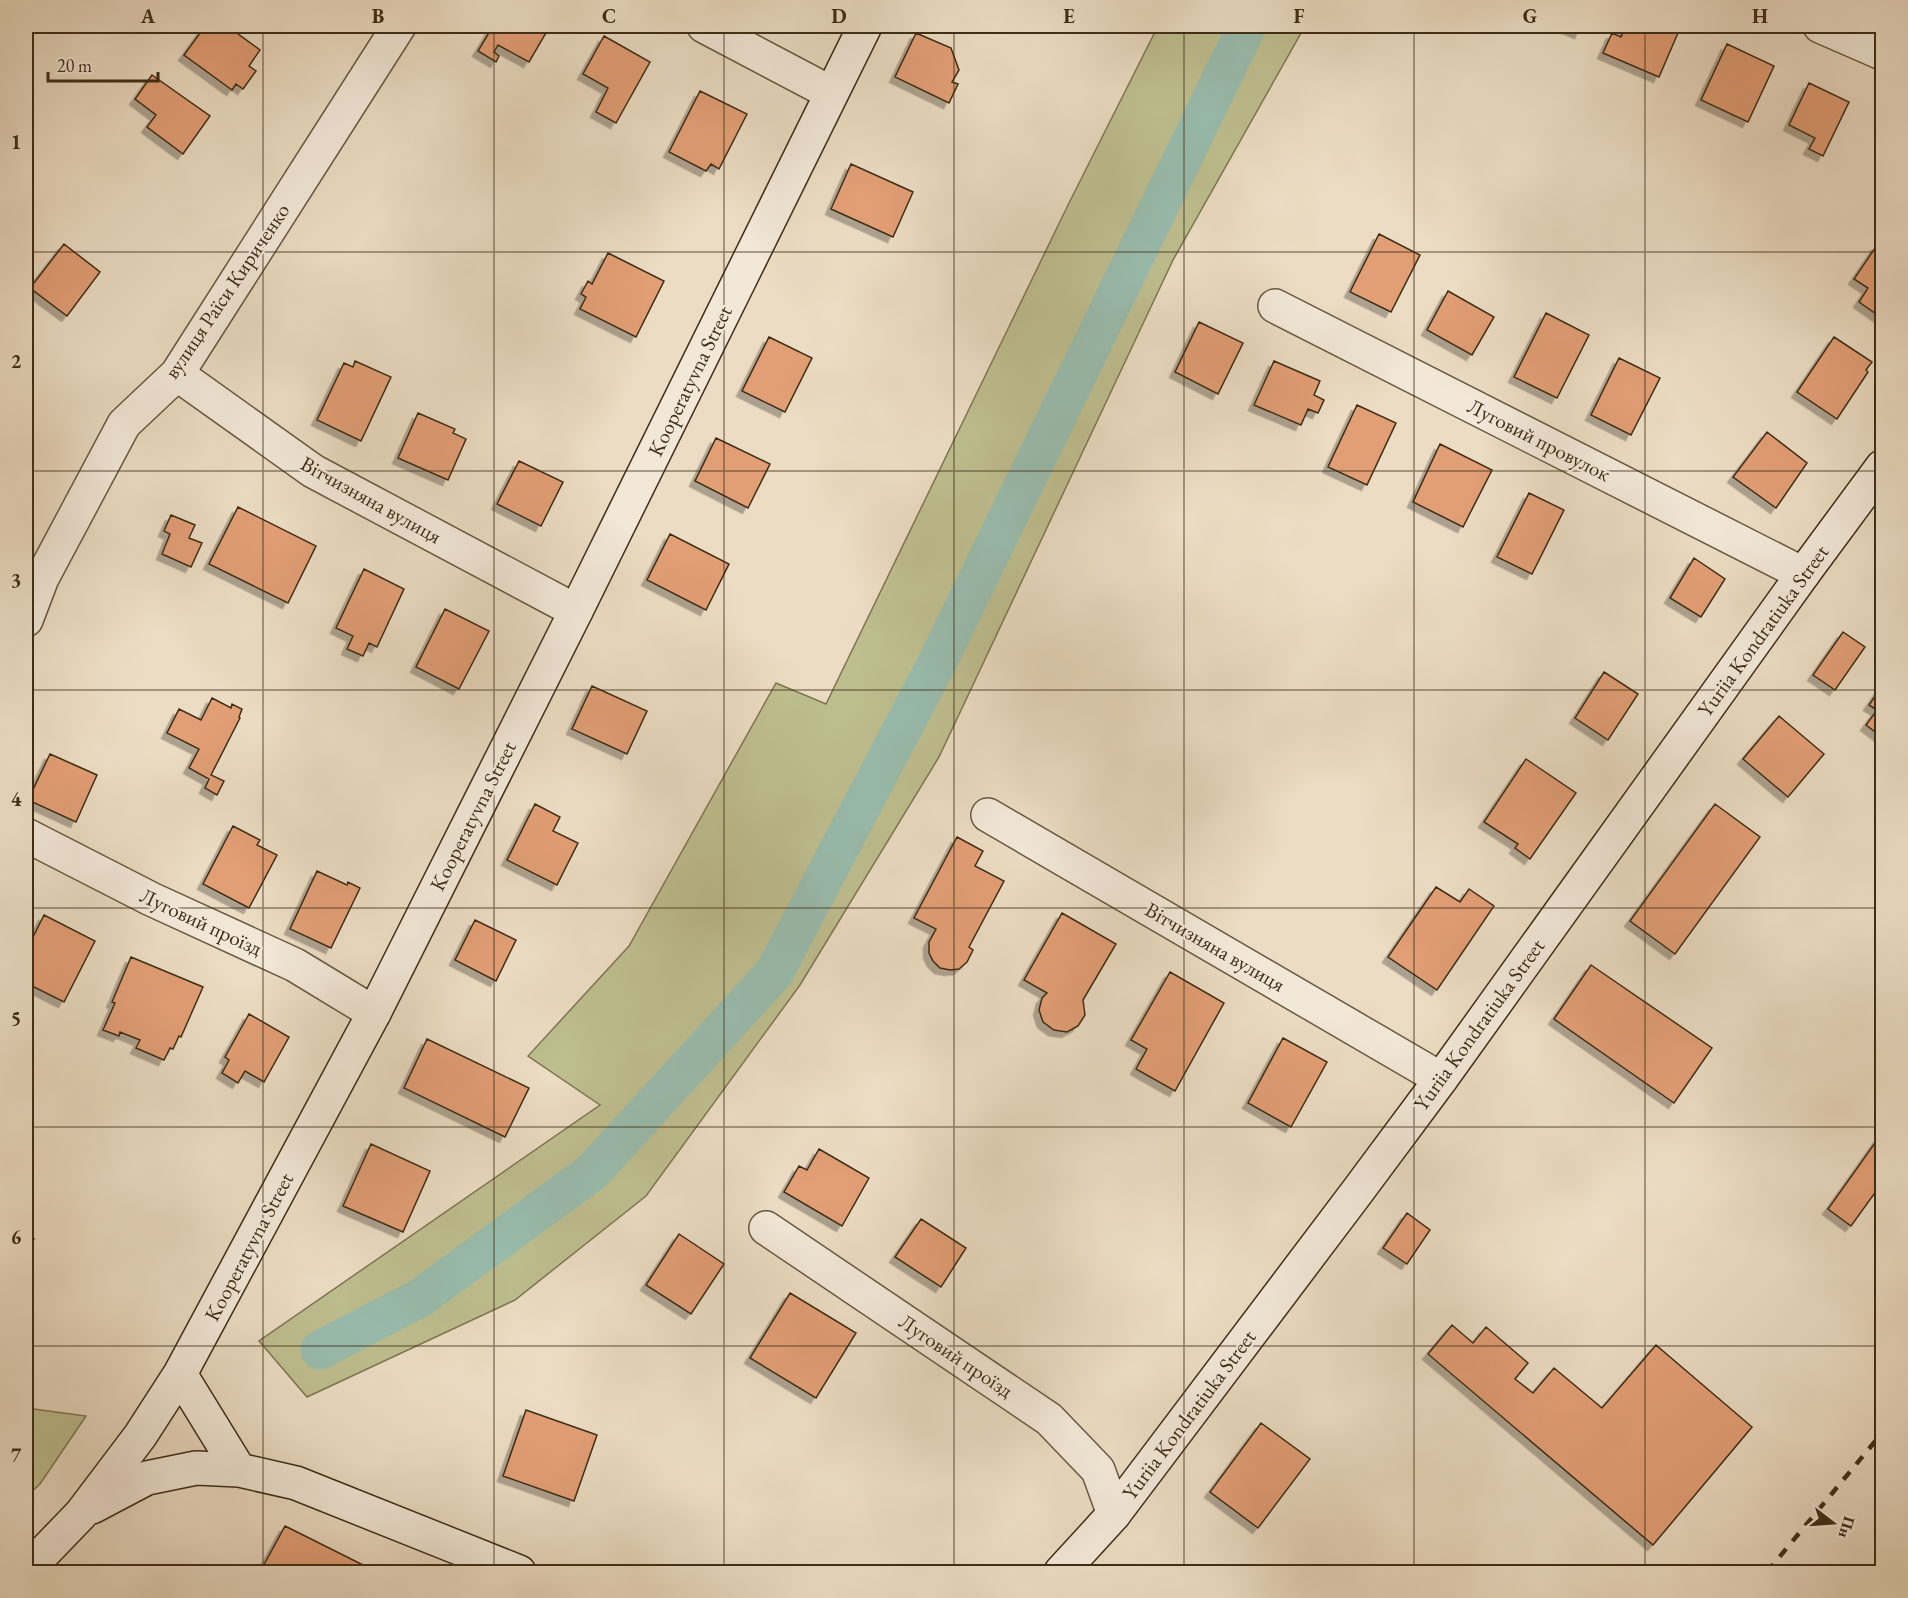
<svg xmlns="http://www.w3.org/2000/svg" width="1908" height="1598" font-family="'EB Garamond',serif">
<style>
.green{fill:#bebe8f;stroke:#7e7652;stroke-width:1.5}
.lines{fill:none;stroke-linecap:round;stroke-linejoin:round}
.canal{stroke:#99bcad;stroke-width:39}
.building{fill:#e29e74;stroke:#3d2d16;stroke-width:1.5;filter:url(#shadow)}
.street-casing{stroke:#685941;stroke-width:36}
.secondary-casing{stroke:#3d2d16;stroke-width:36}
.street{stroke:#f2e8d8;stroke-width:33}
.secondary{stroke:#f2e8d8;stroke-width:33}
.rail{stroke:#3d2d16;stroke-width:4.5;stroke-dasharray:10 10;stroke-linecap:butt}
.grid{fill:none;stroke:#3d2d16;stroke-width:1.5;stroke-opacity:0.55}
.labels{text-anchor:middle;stroke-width:4.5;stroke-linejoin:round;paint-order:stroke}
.street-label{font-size:21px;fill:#3d2d16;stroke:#f2e8d8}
.neatline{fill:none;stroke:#3d2d16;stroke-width:2}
.grid-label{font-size:20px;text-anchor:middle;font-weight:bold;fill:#3d2d16}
</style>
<defs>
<filter id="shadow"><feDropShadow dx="-5.5" dy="5.5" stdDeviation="0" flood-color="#0004"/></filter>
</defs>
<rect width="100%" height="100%" fill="#ebdcc3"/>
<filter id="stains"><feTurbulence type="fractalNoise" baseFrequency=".00333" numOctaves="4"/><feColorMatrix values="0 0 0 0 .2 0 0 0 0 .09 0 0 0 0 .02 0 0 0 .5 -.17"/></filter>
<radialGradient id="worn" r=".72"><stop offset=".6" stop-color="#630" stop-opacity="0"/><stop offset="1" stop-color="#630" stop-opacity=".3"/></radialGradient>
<path class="green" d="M1158 26H1305L1173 260 939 757 800 985 646 1196 515 1300 307 1397 259 1341 600 1105 528 1056 629 946 776 683 826 704 1068 205Z
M26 1408 86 1416 40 1484 26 1497Z"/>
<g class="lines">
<path class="canal" d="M320 1350 420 1298 592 1172 774 973 939 659 1247 26"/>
</g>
<path class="building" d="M205 26H227L260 50 249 66 256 71 243 89 236 84 232 90 184 55Z
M493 26H550L529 62 498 45 494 52 499 56 496 62 478 51Z
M1563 26H1583L1580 33Z
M1626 26H1681L1659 77 1603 53 1612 33 1621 37Z
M916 33 951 48 959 70 952 82 958 84 949 103 895 77Z
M604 36 650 62 616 123 596 112 608 88 583 74Z
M1727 44 1774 66 1748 122 1701 100Z
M152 75 210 116 183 154 147 127 156 115 135 99Z
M1809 83 1849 102 1823 156 1809 149 1815 138 1789 125Z
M700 91 747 114 719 169 711 164 706 171 669 152Z
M851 164 913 192 893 237 831 209Z
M1379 234 1420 255 1391 312 1350 292Z
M64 244 100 272 67 316 30 288Z
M1877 245 1882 249V318L1859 302 1868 288 1854 279Z
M608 253 664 281 636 337 580 309 586 297 581 294 588 281 592 284Z
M1448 291 1494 317 1472 355 1427 330Z
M1546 313 1589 335 1557 398 1514 377Z
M1199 322 1243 343 1218 394 1175 372Z
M769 337 812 358 785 412 742 391Z
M1834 337 1872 362 1866 370 1868 372 1837 419 1797 392Z
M1619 358 1660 378 1631 435 1591 415Z
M355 361 391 377 361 441 317 420 344 363 353 367Z
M1274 361 1320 381 1314 395 1324 400 1318 413 1308 409 1301 425 1254 405Z
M1357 405 1396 423 1367 485 1328 467Z
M418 413 455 429 453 433 466 439 448 480 398 458Z
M1767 432 1807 463 1776 508 1733 477Z
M716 438 770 464 748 508 695 481Z
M1440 444 1492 470 1463 527 1413 502Z
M519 461 563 482 541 526 497 504Z
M1529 493 1564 510 1532 574 1497 557Z
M238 507 316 546 288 603 209 564Z
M171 515 195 525 189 538 202 543 191 567 162 554 170 534 164 531Z
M670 534 729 564 706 610 647 580Z
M1694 558 1725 579 1701 617 1670 598Z
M364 569 404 589 377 647 369 643 363 656 347 649 353 636 336 628Z
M445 609 489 631 459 689 416 667Z
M1843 632 1865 647 1835 690 1813 675Z
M1604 672 1638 694 1608 740 1575 718Z
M592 686 647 711 627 754 572 729Z
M1882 686V737L1866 725 1877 710 1869 705Z
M212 698 231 708 232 704 242 709 239 717 240 718 211 775 224 781 217 795 205 788 209 779 189 768 199 749 167 733 179 709 201 720Z
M1779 716 1824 754 1788 797 1743 759Z
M50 754 97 775 76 822 28 800Z
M1526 759 1576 793 1530 859 1515 848 1518 844 1484 822Z
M535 804 560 817 553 831 578 843 557 885 507 860Z
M1715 804 1760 837 1675 954 1630 921Z
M233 826 260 840 257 845 277 855 249 908 203 884Z
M957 837 983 851 975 866 1004 881 969 947 973 950 967 962 959 969 950 970 940 968 933 961 929 953V942L936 929 914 918Z
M317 871 347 885 348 882 360 888 331 948 290 929Z
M1436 887 1460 902 1469 889 1494 906 1437 990 1388 957Z
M1062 913 1116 944 1083 1000 1085 1015 1078 1026 1067 1032 1054 1030 1043 1022 1039 1010 1042 998 1047 993 1024 980Z
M44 915 95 941 64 1002 26 983V951Z
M475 920 516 940 496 981 455 960Z
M131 957 203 987 181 1037 179 1036 173 1049 170 1048 164 1060 136 1048 140 1040 120 1032 119 1036 103 1030 115 1003 112 1002Z
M1591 965 1712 1048 1674 1103 1554 1019Z
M1170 972 1224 1003 1175 1091 1136 1069 1147 1049 1131 1040Z
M249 1014 289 1037 264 1082 245 1071 238 1083 222 1073 229 1060 225 1057Z
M1283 1038 1327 1062 1291 1127 1248 1103Z
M427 1039 529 1088 505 1137 404 1088Z
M1882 1133V1183L1851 1226 1828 1209Z
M371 1144 430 1171 403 1232 343 1206Z
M819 1149 869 1178 842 1226 784 1192 799 1166 807 1170Z
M1407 1213 1430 1230 1407 1264 1383 1248Z
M921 1219 966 1248 941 1287 895 1257Z
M679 1234 724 1264 691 1314 646 1285Z
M26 1236 34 1239 26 1258Z
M790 1293 856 1333 816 1398 750 1358Z
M1452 1325 1473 1343 1486 1327 1528 1363 1515 1379 1533 1393 1554 1368 1602 1408 1656 1345 1752 1427 1653 1545 1428 1354Z
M526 1410 597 1435 574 1501 503 1476Z
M1261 1423 1310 1459 1258 1528 1210 1492Z
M285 1526 377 1572H260Z"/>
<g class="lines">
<defs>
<path id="street" d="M704 26 831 93
M1820 26 1882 53
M1275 306 1803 574
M177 374 313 471 576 611
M26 620 42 578 124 424 177 374 399 26
M988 815 1441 1079
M26 835 151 899 295 965 374 1013
M766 1228 1049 1419 1098 1470 1114 1514"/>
<path id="secondary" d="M180 1374 239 1470
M92 1507 147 1478 196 1468 239 1470 296 1483 519 1572
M26 1571 81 1514 140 1436 180 1374 374 1013 576 611 865 26
M1061 1572 1114 1514 1357 1192 1441 1079 1803 574 1882 467"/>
</defs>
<use href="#street" class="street-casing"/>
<use href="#secondary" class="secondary-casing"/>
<use href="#street" class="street"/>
<use href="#secondary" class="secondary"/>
<path class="rail" d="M1767 1572 1882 1433"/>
</g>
<path class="grid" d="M263 26V1572M494 26V1572M724 26V1572M954 26V1572M1184 26V1572M1414 26V1572M1645 26V1572M26 252H1882M26 471H1882M26 690H1882M26 908H1882M26 1127H1882M26 1346H1882"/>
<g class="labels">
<g class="street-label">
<text transform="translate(227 291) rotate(-56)" y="7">вулиця Раїси Кириченко</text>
<text transform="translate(690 381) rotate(-64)" y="7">Kooperatyvna Street</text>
<text transform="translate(1539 440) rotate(27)" y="7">Луговий провулок</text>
<text transform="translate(371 500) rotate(29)" y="7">Вітчизняна вулиця</text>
<text transform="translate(1763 631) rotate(-54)" y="7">Yuriia Kondratiuka Street</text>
<text transform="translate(473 816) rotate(-63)" y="7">Kooperatyvna Street</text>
<text transform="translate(201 922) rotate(25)" y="7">Луговий проїзд</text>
<text transform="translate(1215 947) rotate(30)" y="7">Вітчизняна вулиця</text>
<text transform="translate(1479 1025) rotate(-54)" y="7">Yuriia Kondratiuka Street</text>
<text transform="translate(249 1247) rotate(-62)" y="7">Kooperatyvna Street</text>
<text transform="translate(956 1356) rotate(34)" y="7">Луговий проїзд</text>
<text transform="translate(1189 1415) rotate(-53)" y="7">Yuriia Kondratiuka Street</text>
</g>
</g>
<rect width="1908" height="1598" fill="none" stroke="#ebdcc3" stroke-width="66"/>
<g transform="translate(1833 1523) rotate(107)" stroke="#f2e8d8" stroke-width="4.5" paint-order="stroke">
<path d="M0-4.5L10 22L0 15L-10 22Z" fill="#3d2d16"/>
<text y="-9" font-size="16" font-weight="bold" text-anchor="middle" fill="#3d2d16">Пн</text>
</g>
<path d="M48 72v9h110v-9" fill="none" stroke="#3d2d16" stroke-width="3"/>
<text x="57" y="72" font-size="18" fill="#3d2d16" stroke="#f2e8d8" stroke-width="4.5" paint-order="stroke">20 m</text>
<rect x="33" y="33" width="1842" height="1532" class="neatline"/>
<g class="grid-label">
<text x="148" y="23">A</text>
<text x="378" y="23">B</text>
<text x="609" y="23">C</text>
<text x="839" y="23">D</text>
<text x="1069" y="23">E</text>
<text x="1299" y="23">F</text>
<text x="1530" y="23">G</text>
<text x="1760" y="23">H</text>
<text x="16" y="149">1</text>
<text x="16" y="368">2</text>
<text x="16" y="587">3</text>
<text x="16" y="806">4</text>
<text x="16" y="1025">5</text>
<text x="16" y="1244">6</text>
<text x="16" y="1462">7</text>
</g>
<rect width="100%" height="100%" filter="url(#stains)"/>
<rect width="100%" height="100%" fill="url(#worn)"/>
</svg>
